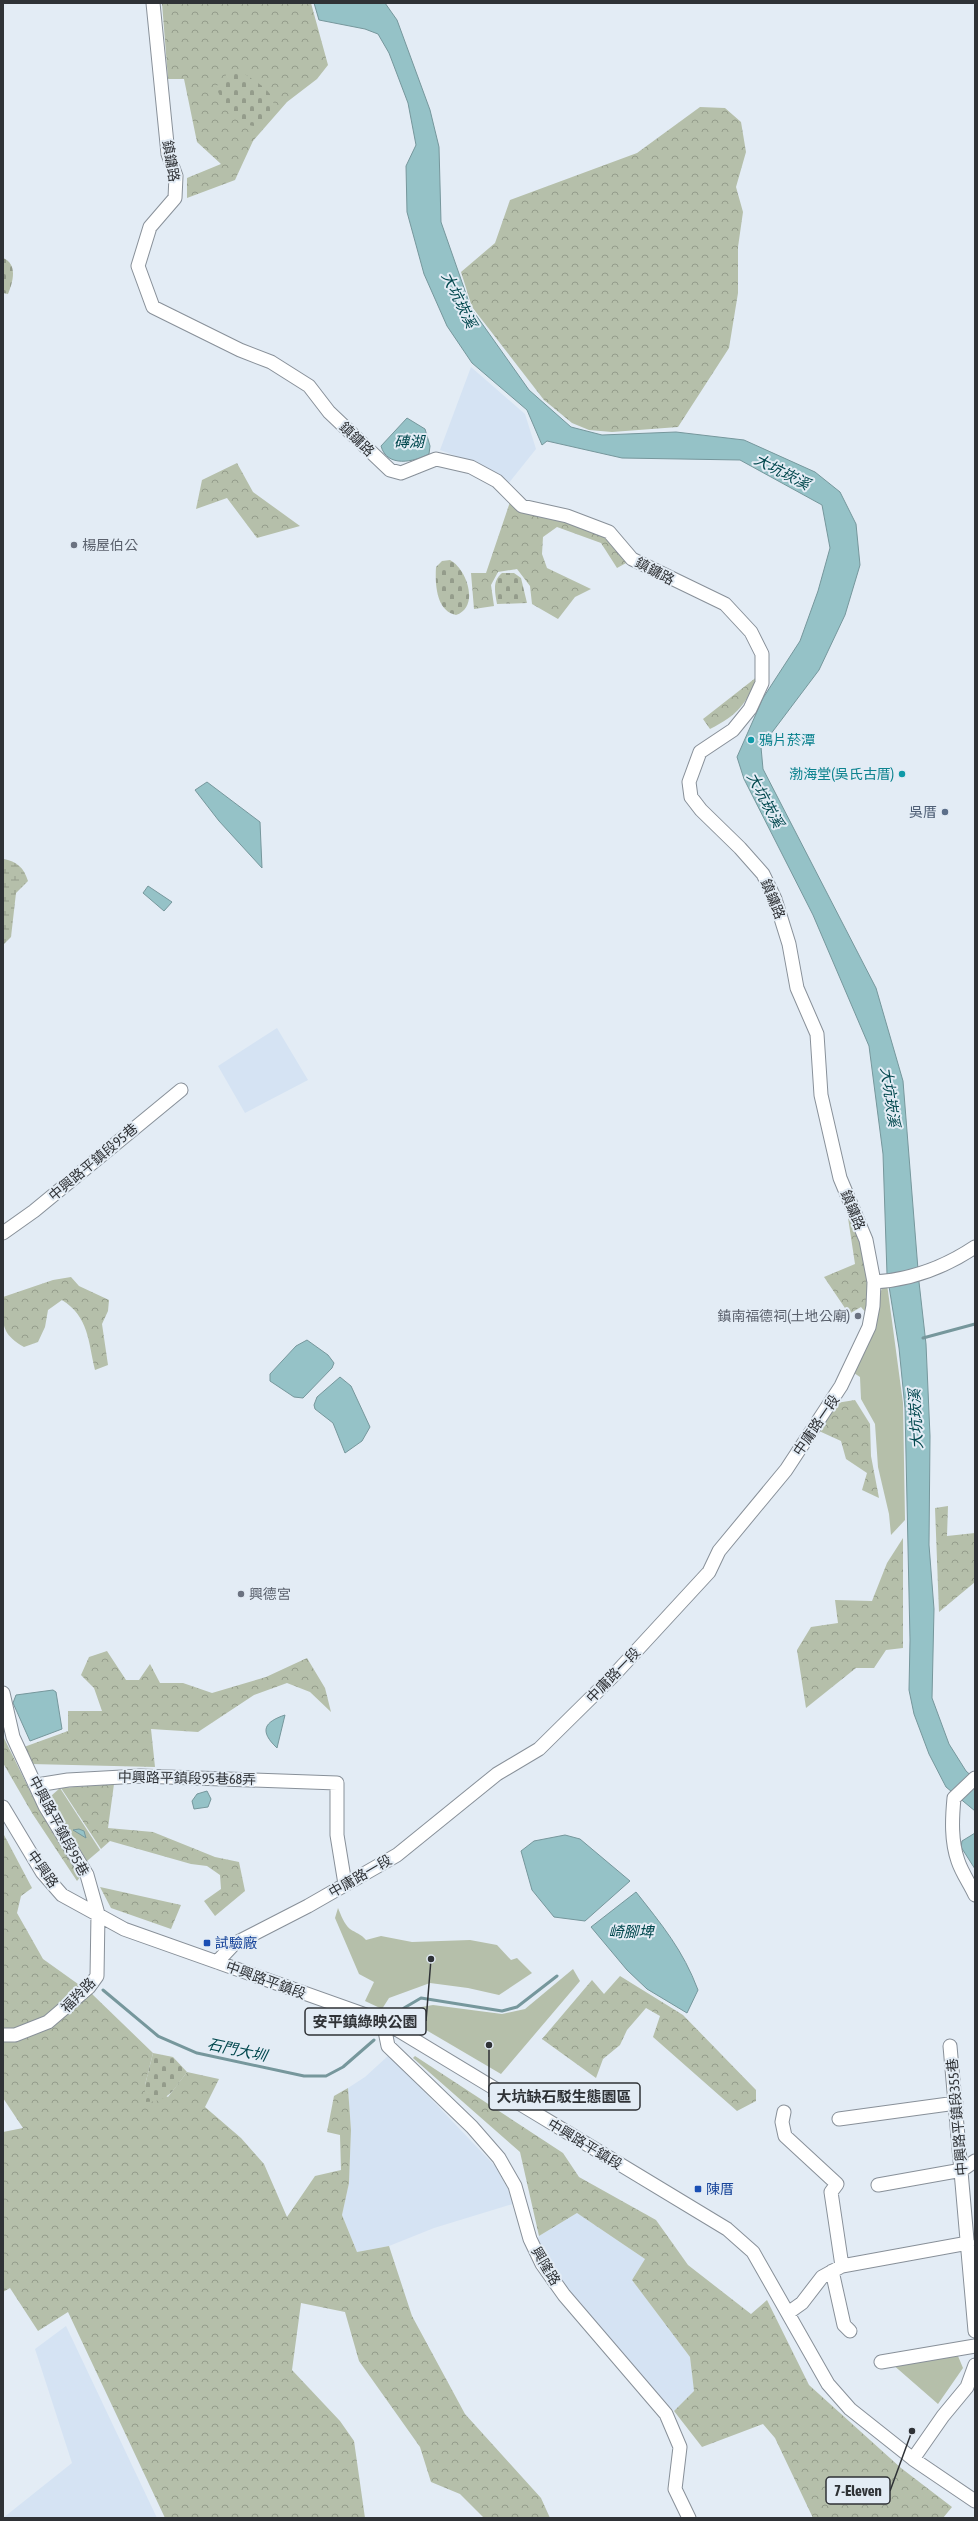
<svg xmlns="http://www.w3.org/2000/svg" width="978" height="2521" font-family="'Asap Condensed','Noto Sans TC',sans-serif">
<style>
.built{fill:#d5e3f3}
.green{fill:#b5bfaa}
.forest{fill:url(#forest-crowns)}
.wetland{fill:url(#wetland-marsh)}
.cemetery{fill:url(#cemetery-stones)}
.water{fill:#95c2c7;stroke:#76979c}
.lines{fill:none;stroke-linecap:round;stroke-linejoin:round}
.stream{stroke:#76979c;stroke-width:3}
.minor-casing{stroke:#889099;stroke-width:15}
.minor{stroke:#fff;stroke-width:13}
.worship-dot{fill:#6b7280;stroke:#e3ecf5;stroke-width:1.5}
.culture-dot{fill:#0f9aa8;stroke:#e3ecf5;stroke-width:1.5}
.service-dot{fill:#5c6f8a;stroke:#e3ecf5;stroke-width:1.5}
.transit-dot{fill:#1a4fb4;stroke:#e3ecf5;stroke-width:1.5}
.labels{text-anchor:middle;stroke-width:4;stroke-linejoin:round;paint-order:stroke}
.street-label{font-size:14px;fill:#2f3236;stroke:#e3ecf5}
.worship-label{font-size:14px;fill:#5b616d;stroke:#e3ecf5;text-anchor:start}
.culture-label{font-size:14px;fill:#0d838f;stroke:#e3ecf5;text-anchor:start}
.service-label{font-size:14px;fill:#4e5e75;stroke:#e3ecf5;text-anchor:end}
.transit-label{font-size:14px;fill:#164399;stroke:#e3ecf5;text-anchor:start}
.water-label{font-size:15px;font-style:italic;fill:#00474d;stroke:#e3ecf5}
.leader{fill:none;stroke:#2f3236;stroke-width:1.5}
.callout-dot{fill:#2f3236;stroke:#e3ecf5;stroke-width:1.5}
.callout{fill:#e3ecf5;stroke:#2f3236;stroke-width:1.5}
.callout-label{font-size:15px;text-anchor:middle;font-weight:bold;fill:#2f3236}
</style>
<defs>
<pattern id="forest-crowns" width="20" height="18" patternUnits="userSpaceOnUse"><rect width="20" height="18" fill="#b5bfaa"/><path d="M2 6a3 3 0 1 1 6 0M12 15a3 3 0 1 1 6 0" fill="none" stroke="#949c8b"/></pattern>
<pattern id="wetland-marsh" width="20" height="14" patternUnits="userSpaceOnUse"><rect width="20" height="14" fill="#b5bfaa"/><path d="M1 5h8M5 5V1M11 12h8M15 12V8" fill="none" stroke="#949c8b"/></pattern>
<pattern id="cemetery-stones" width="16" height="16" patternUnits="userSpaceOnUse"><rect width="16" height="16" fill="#b5bfaa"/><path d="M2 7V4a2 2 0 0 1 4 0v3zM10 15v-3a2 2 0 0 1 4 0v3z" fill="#949c8b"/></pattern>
</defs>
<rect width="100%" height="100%" fill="#e3ecf5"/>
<path class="built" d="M471 367 525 414 536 449 508 484 475 463 440 450Z
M277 1028 308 1080 245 1113 218 1066Z
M389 2055 495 2166 516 2203 434 2228 389 2246 357 2252 342 2215 349 2183 351 2130 348 2088 365 2077Z
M577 2213 645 2259 632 2280 690 2357 694 2391 674 2411 591 2320 550 2267 537 2242 539 2236Z
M66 2326 157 2518H3L72 2463 35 2349Z"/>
<path class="green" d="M887 1284 903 1403 905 1520 891 1535 889 1514 878 1467 875 1424 861 1399 860 1377 854 1373 876 1328 880 1294 883 1285Z
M60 1788 100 1850 87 1861 51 1804V1796Z
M338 1908C341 1915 344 1924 350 1929 356 1933 361 1934 366 1940L381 1936 412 1942 470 1940 497 1945 511 1960 517 1958 532 1973 499 1995 468 1988 430 1983 389 1998 382 2009 365 2001 374 1982 359 1974 335 1918Z
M573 1969 580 1981 501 2074 404 2017 415 2008 433 2005 502 2014 525 2009Z
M958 2356 963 2368 938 2404 891 2363Z"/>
<path class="forest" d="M162 3H311L328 65 317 79 287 102 253 141 235 180 187 198V178L221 164 197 142 184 79H168Z
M700 107 725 108 741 122 746 152 736 187 743 212 738 247V293L729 348 678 427 612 432 589 430 572 423 544 400 472 307 461 272 495 243 510 200 637 153Z
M237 463 253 492 300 526 257 538 227 498 196 509 202 480Z
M510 502 605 536 628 562 617 568 601 543 557 527 543 537 542 554 547 568 591 589 575 597 558 619 532 604 530 586 517 569 498 572 491 585 494 606 474 609 471 573H486Z
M758 676C746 704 738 715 710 729L703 719Z
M845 1198 862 1241 867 1284V1314L861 1307 849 1314 824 1277 855 1264Z
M71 1277 79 1286 109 1300 108 1311 102 1324 108 1365 95 1370C88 1341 89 1317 62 1300L48 1310 45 1327 38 1342 24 1347C0 1333 3 1324 3 1297L53 1280Z
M855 1400 870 1424 871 1456 879 1498 862 1490 867 1473 846 1459 841 1441 819 1431 836 1403Z
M948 1506 947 1536 975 1533V1582L939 1612 935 1508Z
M903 1538V1648L886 1650 874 1668H856L806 1708 797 1650 811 1627 838 1623 835 1600 872 1601 887 1563Z
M107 1651 126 1680H139L150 1664 160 1683H183L212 1693 266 1677 307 1658 325 1688 331 1712 310 1692 287 1683 254 1695 198 1732 151 1729 155 1767 31 1764 24 1747 68 1731V1711H102L94 1688 81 1675 89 1657Z
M3 1736 35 1801 81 1876 77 1881 32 1813 3 1763Z
M114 1784 108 1828 153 1832 215 1857 239 1862 245 1891 215 1916 204 1901 221 1889 220 1875 207 1866 191 1864 110 1841 101 1849 61 1788Z
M3 1833 32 1888 21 1896 17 1913 43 1959 92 1994 153 2053 145 2085 168 2097 187 2072 219 2079 205 2107 241 2138 264 2164 287 2217 315 2176 341 2170 340 2135 327 2132 334 2096 348 2088 351 2130 349 2183 342 2215 357 2252 389 2246 412 2316 465 2414 541 2498 550 2518H484L460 2494 431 2482 420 2447 359 2361 345 2312 301 2303 292 2370 340 2421 354 2441 365 2518H165L68 2312 38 2331 10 2288 3 2292V2132L23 2128 3 2098Z
M100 1887 181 1905 171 1929 111 1908Z
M620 1976 683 2015 756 2090V2101L737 2111 653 2037 660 2016 646 2008 627 2030 620 2045 603 2059 596 2078 542 2039 592 1980 604 1994Z
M415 2056 563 2153 579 2177 656 2220 688 2265 751 2314 767 2300 809 2385 901 2468 952 2507 943 2518H813L775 2438 763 2424 702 2447 674 2411 694 2391 690 2357 632 2280 645 2259 577 2213 539 2236 520 2152 413 2058Z"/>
<path class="wetland" d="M3 859C17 861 24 868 28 881L16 893 11 937 3 945Z"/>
<path class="cemetery" d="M242 72 265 88 274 99C266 151 227 117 216 87L227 74Z
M3 258C18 264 13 282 8 294L3 293Z
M450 560C467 569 480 607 456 615 436 611 435 584 436 567L442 561Z
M502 573H514L521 578 527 603 497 604C495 592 492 581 502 573Z
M153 2053 173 2057 187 2072C174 2089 169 2102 145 2102V2085Z"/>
<path class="water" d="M314 3H385L397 20 430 110 439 147 441 222 471 308 529 390 571 427 602 435 676 432 744 440 815 472 840 492 856 524 860 565 845 615 819 670 761 747 763 769 876 988 903 1081 919 1282 926 1344 930 1436 929 1545 934 1609 932 1698 949 1744 966 1771 975 1779V1811L946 1787 929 1754 914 1714 909 1690 910 1640 905 1408 899 1348 887 1274 883 1154 869 1046 813 915 744 779 737 757 763 698 800 641 818 591 830 548 822 505 740 460 622 458 547 441 542 445 527 410 472 363 447 326 424 274 407 212 406 166 416 145 408 103 389 53 378 34 365 29 319 20Z
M407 418 425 429 430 446 429 454C414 462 387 468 381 446Z
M207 782 260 822 262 868 219 821 195 790Z
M148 886 172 902 164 911 143 893Z
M307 1340 328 1355 334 1363 332 1368 303 1398 294 1397 270 1381V1374L296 1346Z
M340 1377 351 1386 370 1427 362 1441 345 1453 333 1423 315 1409 314 1405 317 1397Z
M53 1690 56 1692 62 1729 30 1741 13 1703 16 1695Z
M285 1715 277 1748C259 1731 264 1722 285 1715Z
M207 1791 211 1799 208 1807 194 1809 192 1801 197 1794Z
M79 1829 84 1831 86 1838 73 1830Z
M975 1833V1869L961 1847 962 1841Z
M565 1835 580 1839 630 1881 585 1921 554 1917 532 1890 521 1851 534 1841Z
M636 1892C662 1925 683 1950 698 1990L687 2013 647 1989 627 1970 591 1927Z"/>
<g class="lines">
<path class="stream" d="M923 1338 975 1324
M103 1990 158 2036 197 2053 304 2076H326L343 2067 374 2040
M398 2015 404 2008 421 1998 502 2011 517 2007 557 1976"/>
<defs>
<path id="minor" d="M153 3 168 154 176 176 175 198 150 227 138 266 153 307 240 350 271 362 309 386 329 412 390 470 401 473 436 459 471 467 497 481 522 506 567 516 609 532 632 559 725 604 751 632 762 654V683L750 709 733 730 700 752 689 782 691 797 701 810 740 848 763 874 775 899 789 944 797 988 817 1034 821 1095 840 1178 866 1240 874 1282 873 1306 869 1327 841 1386 786 1470 719 1551 709 1572 614 1675 539 1749 497 1774 397 1855 308 1906 234 1944 217 1962
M3 1233 34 1211 181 1090
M874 1282C910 1280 945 1267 975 1247
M3 1693 13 1737 45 1806 87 1875 98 1914 97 1976 89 1987 48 2022 15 2035H3
M975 1778 954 1798C952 1819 951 1841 958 1861 962 1873 970 1884 975 1895
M37 1785 68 1780 140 1776 337 1783V1835L345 1884
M3 1807 42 1872 62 1895 124 1929 383 2021 727 2229 753 2252 828 2384 850 2409 913 2459 975 2501
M383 2021 388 2046 472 2127 499 2158 515 2186 530 2239 542 2264 564 2295 666 2414 680 2447 675 2489 689 2518
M950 2046 975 2331
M784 2112 782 2122 785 2136 837 2184 831 2192 842 2266
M839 2119 956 2103
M878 2185 962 2170 975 2161
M832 2271 844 2325 850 2331
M788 2313 802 2303 822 2277 842 2266 968 2243
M881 2362 975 2346
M913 2459 943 2416 967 2387 975 2365"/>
</defs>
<use href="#minor" class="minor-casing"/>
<use href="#minor" class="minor"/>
</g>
<g class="worship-dot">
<circle cx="74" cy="545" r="4"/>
<circle cx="858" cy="1316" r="4"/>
<circle cx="241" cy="1594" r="4"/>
</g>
<g class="culture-dot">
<circle cx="751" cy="740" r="4"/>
<circle cx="902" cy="774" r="4"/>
</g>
<circle class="service-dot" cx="945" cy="812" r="4"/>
<g class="transit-dot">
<rect x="203" y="1939" width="8" height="8" rx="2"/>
<rect x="694" y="2185" width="8" height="8" rx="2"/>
</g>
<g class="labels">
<g class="street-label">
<text transform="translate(171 161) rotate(80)" y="5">鎮鏞路</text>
<text transform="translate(357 439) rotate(44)" y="5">鎮鏞路</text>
<text transform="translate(655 571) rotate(28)" y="5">鎮鏞路</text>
<text transform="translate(773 899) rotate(68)" y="5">鎮鏞路</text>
<text transform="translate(93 1162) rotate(-40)" y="5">中興路平鎮段95巷</text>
<text transform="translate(853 1210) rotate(68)" y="5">鎮鏞路</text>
<text transform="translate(816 1425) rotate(-56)" y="5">中庸路一段</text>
<text transform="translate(613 1675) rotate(-46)" y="5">中庸路一段</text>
<text transform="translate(187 1778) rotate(1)" y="5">中興路平鎮段95巷68弄</text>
<text transform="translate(59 1826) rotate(62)" y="5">中興路平鎮段95巷</text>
<text transform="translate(43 1869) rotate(55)" y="5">中興路</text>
<text transform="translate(360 1876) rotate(-30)" y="5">中庸路一段</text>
<text transform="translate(266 1980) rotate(20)" y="5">中興路平鎮段</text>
<text transform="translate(78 1995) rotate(-46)" y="5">福羚路</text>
<text transform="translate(957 2117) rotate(-95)" y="5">中興路平鎮段355巷</text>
<text transform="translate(585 2144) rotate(31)" y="5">中興路平鎮段</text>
<text transform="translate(546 2266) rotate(59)" y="5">興隆路</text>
</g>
<g class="worship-label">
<text x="82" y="550">楊屋伯公</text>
<text x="850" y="1321" text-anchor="end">鎮南福德祠(土地公廟)</text>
<text x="249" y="1599">興德宮</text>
</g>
<g class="culture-label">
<text x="759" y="745">鴉片菸潭</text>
<text x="894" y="779" text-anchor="end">渤海堂(吳氏古厝)</text>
</g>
<g class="service-label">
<text x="937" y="817">吳厝</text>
</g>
<g class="transit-label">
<text x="215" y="1948">試驗廠</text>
<text x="706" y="2194">陳厝</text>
</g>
<g class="water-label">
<text transform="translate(459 300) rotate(64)" y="5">大坑崁溪</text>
<text x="409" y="447">磚湖</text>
<text transform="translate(782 472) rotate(27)" y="5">大坑崁溪</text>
<text transform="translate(765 800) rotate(62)" y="5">大坑崁溪</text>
<text transform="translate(890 1097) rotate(82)" y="5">大坑崁溪</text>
<text transform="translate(916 1419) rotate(-93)" y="5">大坑崁溪</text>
<text x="631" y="1937">崎腳埤</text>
<text transform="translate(237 2050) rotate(12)" y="5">石門大圳</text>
</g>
</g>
<path class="leader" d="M431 1959L426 2021M489 2045L489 2097M912 2431L890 2491"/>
<g class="callout-dot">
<circle cx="431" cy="1959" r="4"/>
<circle cx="489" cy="2045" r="4"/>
<circle cx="912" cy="2431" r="4"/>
</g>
<g class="callout">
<rect x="305" y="2008" width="121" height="27" rx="4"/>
<rect x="489" y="2083" width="151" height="27" rx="4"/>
<rect x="826" y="2477" width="64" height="27" rx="4"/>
</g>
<g class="callout-label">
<text x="365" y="2027">安平鎮綠映公園</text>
<text x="564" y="2102">大坑缺石駁生態園區</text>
<text x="858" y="2496">7-Eleven</text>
</g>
<rect width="978" height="2521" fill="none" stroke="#2f3236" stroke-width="8"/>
</svg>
